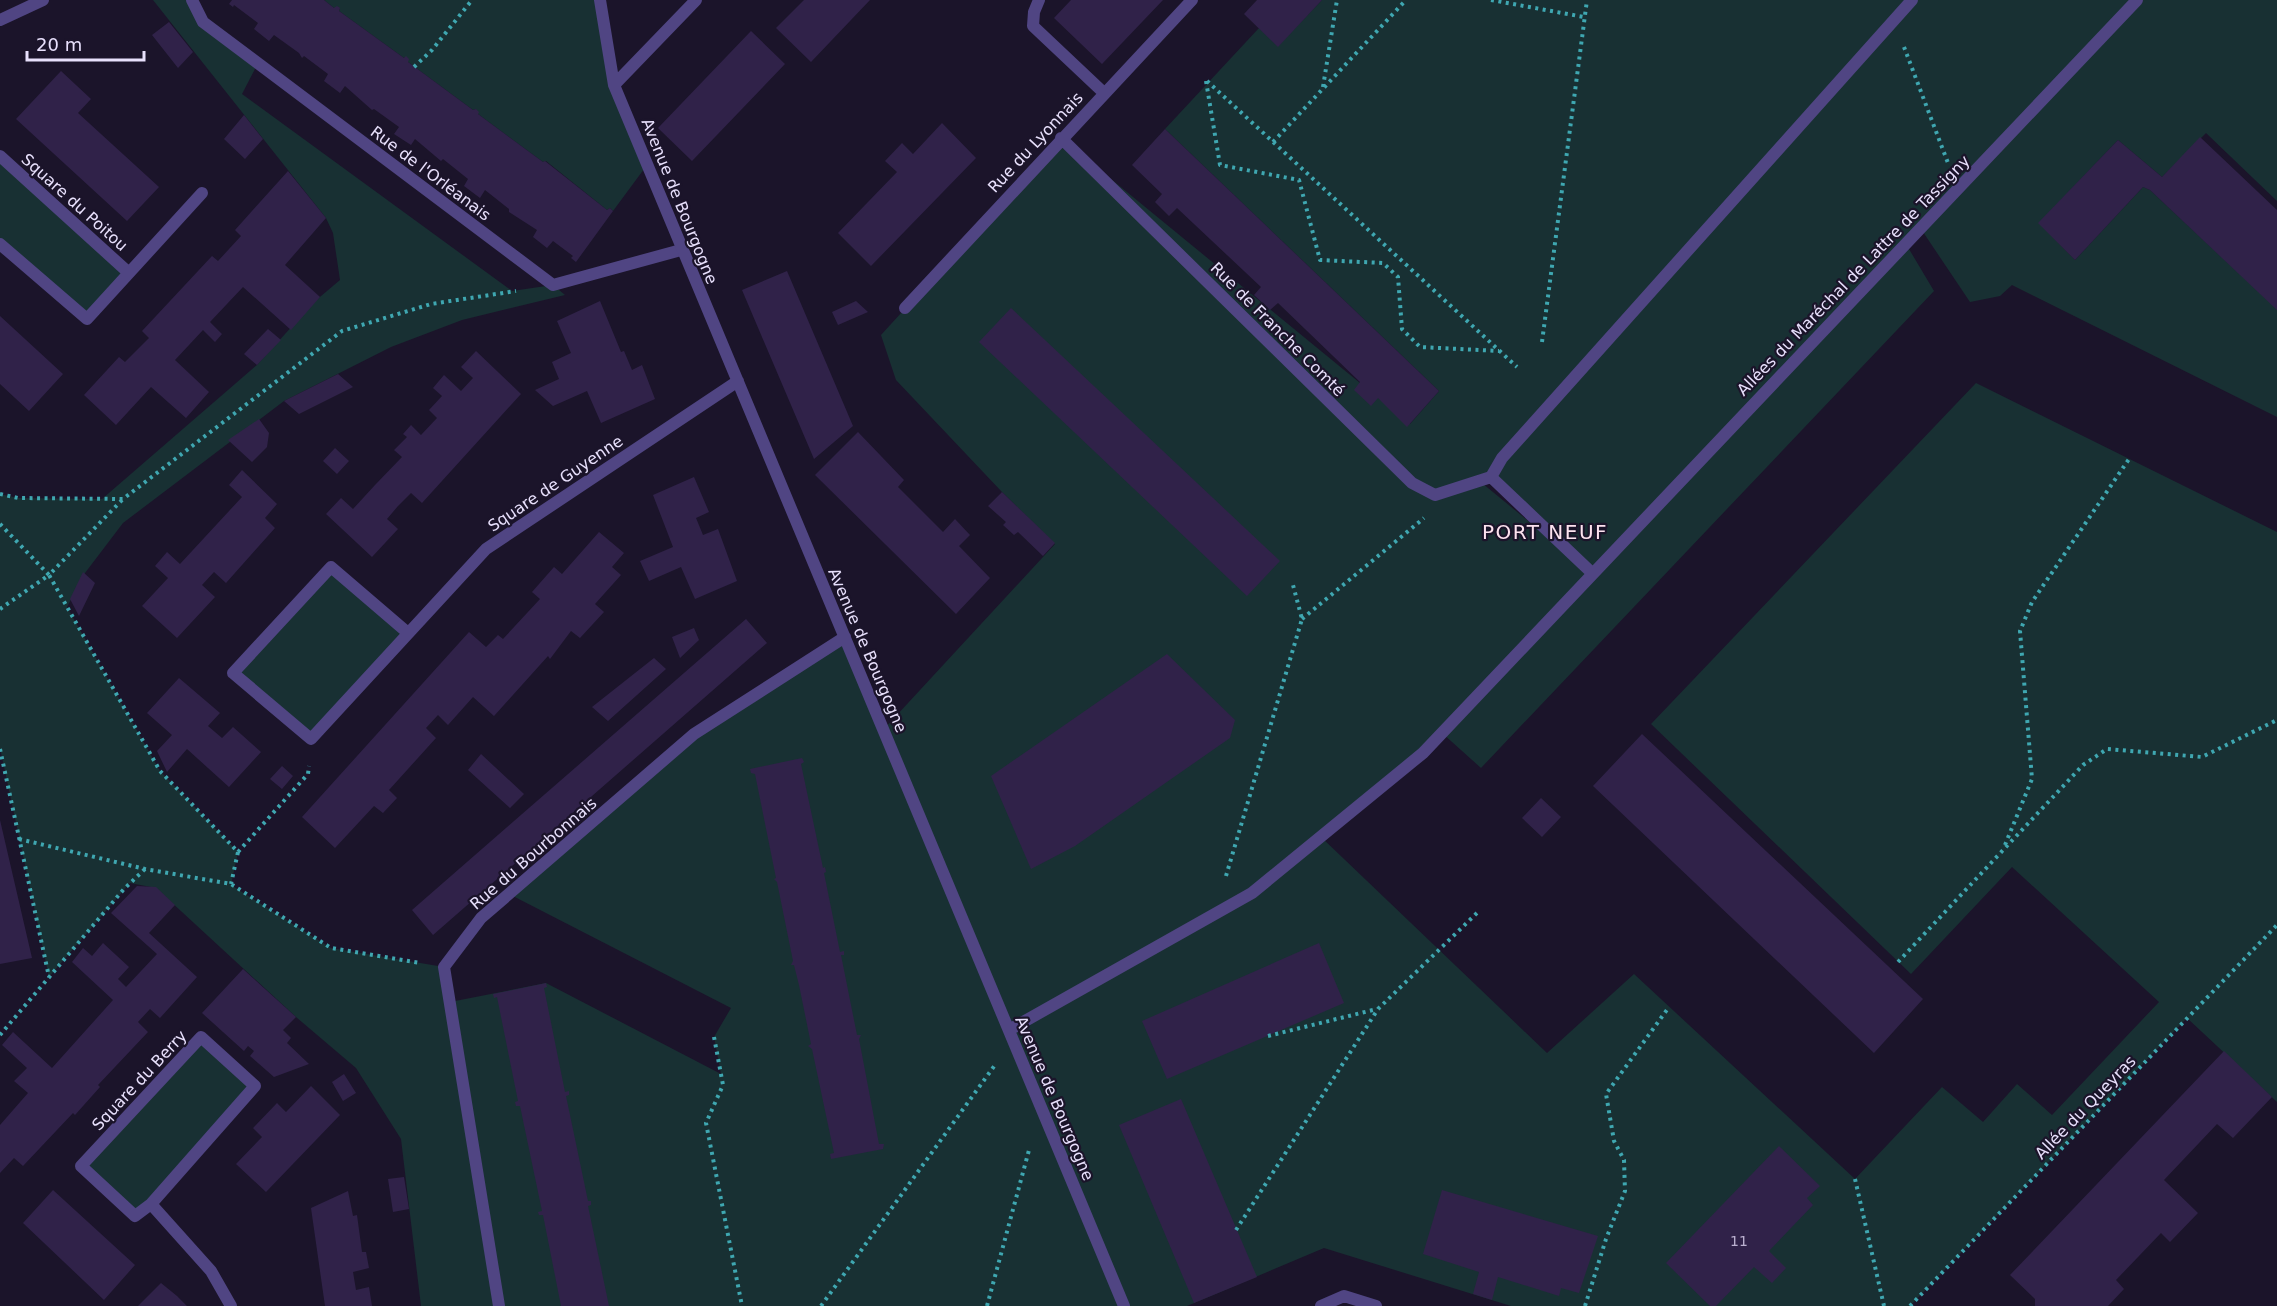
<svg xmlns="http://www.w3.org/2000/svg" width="2277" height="1306" font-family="'DejaVu Sans',sans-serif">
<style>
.green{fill:#183033;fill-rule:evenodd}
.building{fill:#302249}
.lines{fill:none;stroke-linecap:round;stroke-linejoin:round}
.path{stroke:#3fa7b1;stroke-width:4;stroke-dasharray:3 4.5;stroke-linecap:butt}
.service{stroke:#504583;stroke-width:12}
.minor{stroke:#504583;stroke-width:12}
.labels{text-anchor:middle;stroke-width:4.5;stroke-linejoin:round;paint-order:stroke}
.number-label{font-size:14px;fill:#bab0cf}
.street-label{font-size:16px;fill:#e8e0fc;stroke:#1b142a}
.quarter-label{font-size:20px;letter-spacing:1.5px;fill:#fce2ef;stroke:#1b142a}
</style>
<rect width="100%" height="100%" fill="#1b142a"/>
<path class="green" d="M153 0H192L203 22 258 63 242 94 512 291 553 285 565 295 462 320 391 347 284 401 123 523 85 573 67 607 160 771 238 852 231 885 331 948 444 967 450 1002 546 983 721 1074 714 1037 731 1008 509 894 694 734 845 637 884 729 1055 544 1002 492 896 380 881 335 1061 138 1410 424 1439 391 1165 129 1259 28 1278 46 1322 0H2277V201L2206 133 2162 177 2118 140 2039 223 2075 260 2143 187 2150 190 2277 309V417L2012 285 2000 296 1970 302 1921 229 1906 244 1934 291 1481 768 1442 733 1321 837 1547 1053 1634 974 1855 1179 1942 1087 1983 1122 2017 1084 2052 1115 2159 1002 2012 867 1911 974 1651 724 1976 383 2277 532V1102L2187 1018 1910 1306H1511L1324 1248 1187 1306H421L401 1139 356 1068 296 1017 156 888 130 883 49 977 0 748V494L18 498 102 499 257 365 314 302 340 280 333 233 326 218ZM1491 477 1582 565 1477 479Z
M324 0H600L614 85 647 165 613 211 610 208 607 210 546 161 543 162 478 114 476 109 473 110 408 62 406 57 404 58 339 11 340 8H334Z
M0 156 129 273 87 319 0 244Z
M331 567 408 633 311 739 233 673Z
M201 1037 255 1086 135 1216 81 1166Z"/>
<path class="building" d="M232 0H324L334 8 337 6 340 8 339 11 404 58 406 56 409 59 408 62 473 110 476 109 479 112 478 114 543 162 545 161 607 210 610 208 613 211 576 262 571 258 573 256 553 241 547 248 533 237 537 230 509 212V209L485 190 480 198 464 186 468 179 443 159 441 161 415 139 411 145 394 134 399 127 374 109 372 110 345 86 340 93 324 81 328 74 304 56 302 58 299 53 274 35 269 41 254 29 258 23 234 5 233 7 229 4Z
M804 0H870L811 62 776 28Z
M1071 0H1163L1102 64 1054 18Z
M1257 0H1322L1278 47 1244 14Z
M169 22 193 52 178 68 152 35Z
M751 31 785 64 692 161 658 128Z
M61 71 91 99 78 113 159 187 127 221 16 119Z
M244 115 263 139 245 159 224 139Z
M942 123 976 158 871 266 838 233 897 172 885 161 902 143 913 154Z
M1165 129 1439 391 1407 427 1378 398 1371 406 1354 390 1360 382 1278 303 1270 310 1254 295 1261 287 1177 208 1169 216 1155 202 1162 194 1132 165Z
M2200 137 2277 210V310L2150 190 2143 187 2075 260 2038 223 2118 140 2162 177Z
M288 171 326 218 285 265 320 297 291 330 243 287 210 322 222 334 215 342 203 330 175 360 209 392 186 418 151 387 116 425 84 395 119 357 125 362 149 338 142 331 212 256 218 261 241 236 235 230Z
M787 271 853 426 814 459 742 290Z
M600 301 621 352 624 351 632 370 642 365 655 399 601 423 587 391 553 406 535 390 559 379 552 362 571 353 557 321Z
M856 301 868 312 838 325 832 312Z
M1011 308 1280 561 1247 596 979 342Z
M0 316 63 374 29 411 0 384Z
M268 329 281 340 257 365 244 354Z
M476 351 521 394 422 503 411 493 398 506 387 519 398 529 372 557 326 514 341 498 353 509 375 485 402 457 394 450 407 437 403 434 411 425 421 435 437 418 429 410 442 396 433 388 444 375 461 391 473 378 461 367Z
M338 374 353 387 299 414 284 401Z
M259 419 269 433 267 447 252 462 228 440Z
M858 432 904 480 898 487 943 532 955 519 970 535 959 546 990 578 956 614 815 475Z
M335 448 349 461 337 474 323 461Z
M242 470 277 504 265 518 275 528 226 583 214 572 202 585 215 597 177 638 142 606 168 578 155 566 167 552 180 564 242 497 229 485Z
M694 477 709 512 696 518 703 535 718 529 737 581 695 599 681 567 649 581 640 561 673 547 653 495Z
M1002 492 1055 543 1043 556 1018 532 1014 535 1003 525 1006 522 988 506Z
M599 532 624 553 612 567 621 575 595 604 604 612 580 638 571 631 550 659 548 656 494 716 473 697 448 725 438 715 426 728 436 738 389 790 397 798 383 813 374 806 335 848 302 817 469 632 486 647 498 635 503 639 540 599 532 592 554 567 562 574Z
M83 572 95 583 79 616 70 599Z
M746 619 767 643 433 935 412 910Z
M694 628 699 640 680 658 672 637Z
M1167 654 1235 720 1230 738 1075 846 1031 869 991 776Z
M654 658 666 669 608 721 592 707Z
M179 678 220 713 208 726 222 738 233 727 261 752 229 787 187 749 167 772 157 751 172 735 147 713Z
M1642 734 1923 999 1874 1053 1593 786Z
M481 754 524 794 510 808 468 770Z
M802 758 804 762 801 764 823 868 825 867 826 872 824 873 840 952 844 951V955H841L857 1035H861L859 1039 879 1144H884L883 1149 831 1159 830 1154 834 1153 812 1049 808 1046 811 1044 799 985 794 965H791L793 961 777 882 774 879 776 878 755 774 751 773 750 769Z
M282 766 293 776 282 789 270 779Z
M1541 798 1561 817 1542 837 1522 818Z
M0 820 32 958 0 964Z
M137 886 156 887 175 905 149 933 197 977 160 1018 150 1009 138 1022 148 1032 98 1085 100 1087 75 1115 73 1113 23 1166 14 1158 0 1173V1125L28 1093 14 1081 27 1068 2 1045 13 1032 52 1068 113 1000 72 962 83 948 92 956 103 943 129 967 118 979 126 987 157 954 111 913Z
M1319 943 1344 1003 1167 1079 1142 1021Z
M243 969 296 1017 283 1030 291 1038 287 1043 309 1064 274 1077 250 1056 254 1051 248 1046 244 1051 202 1013Z
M546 983 547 987 544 988 565 1092 569 1091V1095L566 1096 588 1201H591V1205L588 1206 609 1306H561L543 1215H539L538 1212 542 1211 520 1106H516L515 1102 518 1101 497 997 494 998 493 994Z
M2224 1051 2272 1097 2233 1138 2217 1124 2164 1180 2198 1213 2170 1242 2161 1233 2116 1280 2124 1289 2108 1306H2035V1299L2010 1275Z
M344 1074 356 1093 343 1101 332 1082Z
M311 1086 340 1115 266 1192 236 1164 262 1137 253 1128 277 1103 286 1112Z
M1181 1099 1257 1277 1194 1303 1119 1125Z
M1779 1146 1820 1186 1807 1198 1813 1205 1769 1251 1786 1268 1772 1283 1754 1267 1716 1306H1710L1666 1263Z
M404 1177 409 1209 393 1212 388 1179Z
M53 1190 135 1265 104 1300 23 1223Z
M1442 1190 1598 1236 1579 1293 1561 1288 1559 1296 1498 1277 1492 1300 1473 1294 1479 1272 1423 1254Z
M348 1191 353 1216 357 1215 362 1252H366L369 1268 353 1272 356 1290 369 1287 372 1306H325L311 1208Z
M161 1283 177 1296 187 1306H138Z"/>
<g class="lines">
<path class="path" d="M1491 0 1584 17
M1904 47 1948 163
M414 67 432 50 472 0
M1206 81 1220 165 1299 180 1320 260 1383 263 1398 277 1402 329 1420 347 1499 351
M1207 81 1517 367
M1323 87 1337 0
M1273 142 1406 0
M1542 342 1587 0
M0 494 18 498 123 499 342 331 431 304 516 291
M0 524 49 575 123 499
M0 609 49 575 160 771 238 852 231 884
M1302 619 1424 518
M0 749 49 977
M19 839 145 869 231 884 331 948 420 963
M2005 845 2032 779 2020 631 2032 602 2129 459
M238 852 308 774 309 766
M1226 876 1302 619 1293 585
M1898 962 2083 765 2107 749 2202 757 2277 720
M0 1035 124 889 145 869
M1268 1036 1377 1009
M714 1037 723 1085 706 1123 742 1306
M1855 1179 1884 1306
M1236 1230 1378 1009 1478 912
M821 1306 995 1065
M987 1306 1029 1150
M1585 1306 1606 1239 1625 1191 1624 1160 1614 1141 1606 1094 1669 1007
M1910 1306 2277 925"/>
<path class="service" d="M192 0 203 22 553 285 681 250"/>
<path class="minor" d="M600 0 614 85 1124 1306
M1039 0 1034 12 1033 26 1104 93
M0 20 43 0
M614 85 696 0
M1061 138 1412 483 1435 495 1491 477
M0 156 129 273
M0 244 87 319 202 193
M905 308 1192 0
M1591 572 1491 477 1502 458 1912 0
M408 633 331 567 233 673 311 739 486 549 738 381
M1009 1030 1252 893 1423 753 2137 0
M201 1037 255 1086 151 1204 135 1216 81 1166Z
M151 1204 211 1271 231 1306
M499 1306 444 967 481 918 694 734 845 637
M1321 1306 1344 1296 1376 1306"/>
</g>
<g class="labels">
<g class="number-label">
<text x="1739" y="1246">11</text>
</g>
<g class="street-label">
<text transform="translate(1035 142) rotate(-47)" y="6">Rue du Lyonnais</text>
<text transform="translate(431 173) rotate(37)" y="6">Rue de l'Orléanais</text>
<text transform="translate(680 201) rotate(68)" y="6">Avenue de Bourgogne</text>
<text transform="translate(75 202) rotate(42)" y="6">Square du Poitou</text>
<text transform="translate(1853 275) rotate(-46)" y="6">Allées du Maréchal de Lattre de Tassigny</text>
<text transform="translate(1278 329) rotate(45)" y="6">Rue de Franche Comté</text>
<text transform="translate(555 483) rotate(-34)" y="6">Square de Guyenne</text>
<text transform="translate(868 650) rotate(67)" y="6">Avenue de Bourgogne</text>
<text transform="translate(533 853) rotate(-41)" y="6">Rue du Bourbonnais</text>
<text transform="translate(139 1080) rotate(-47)" y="6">Square du Berry</text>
<text transform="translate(1055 1098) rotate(67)" y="6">Avenue de Bourgogne</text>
<text transform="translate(2085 1107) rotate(-46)" y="6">Allée du Queyras</text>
</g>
<g class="quarter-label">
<text x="1545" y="539">PORT NEUF</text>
</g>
</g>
<path d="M27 51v9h117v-9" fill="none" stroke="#e8e0fc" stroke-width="3"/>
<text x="36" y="51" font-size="18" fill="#e8e0fc" stroke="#1b142a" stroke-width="4.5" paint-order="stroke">20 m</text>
</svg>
